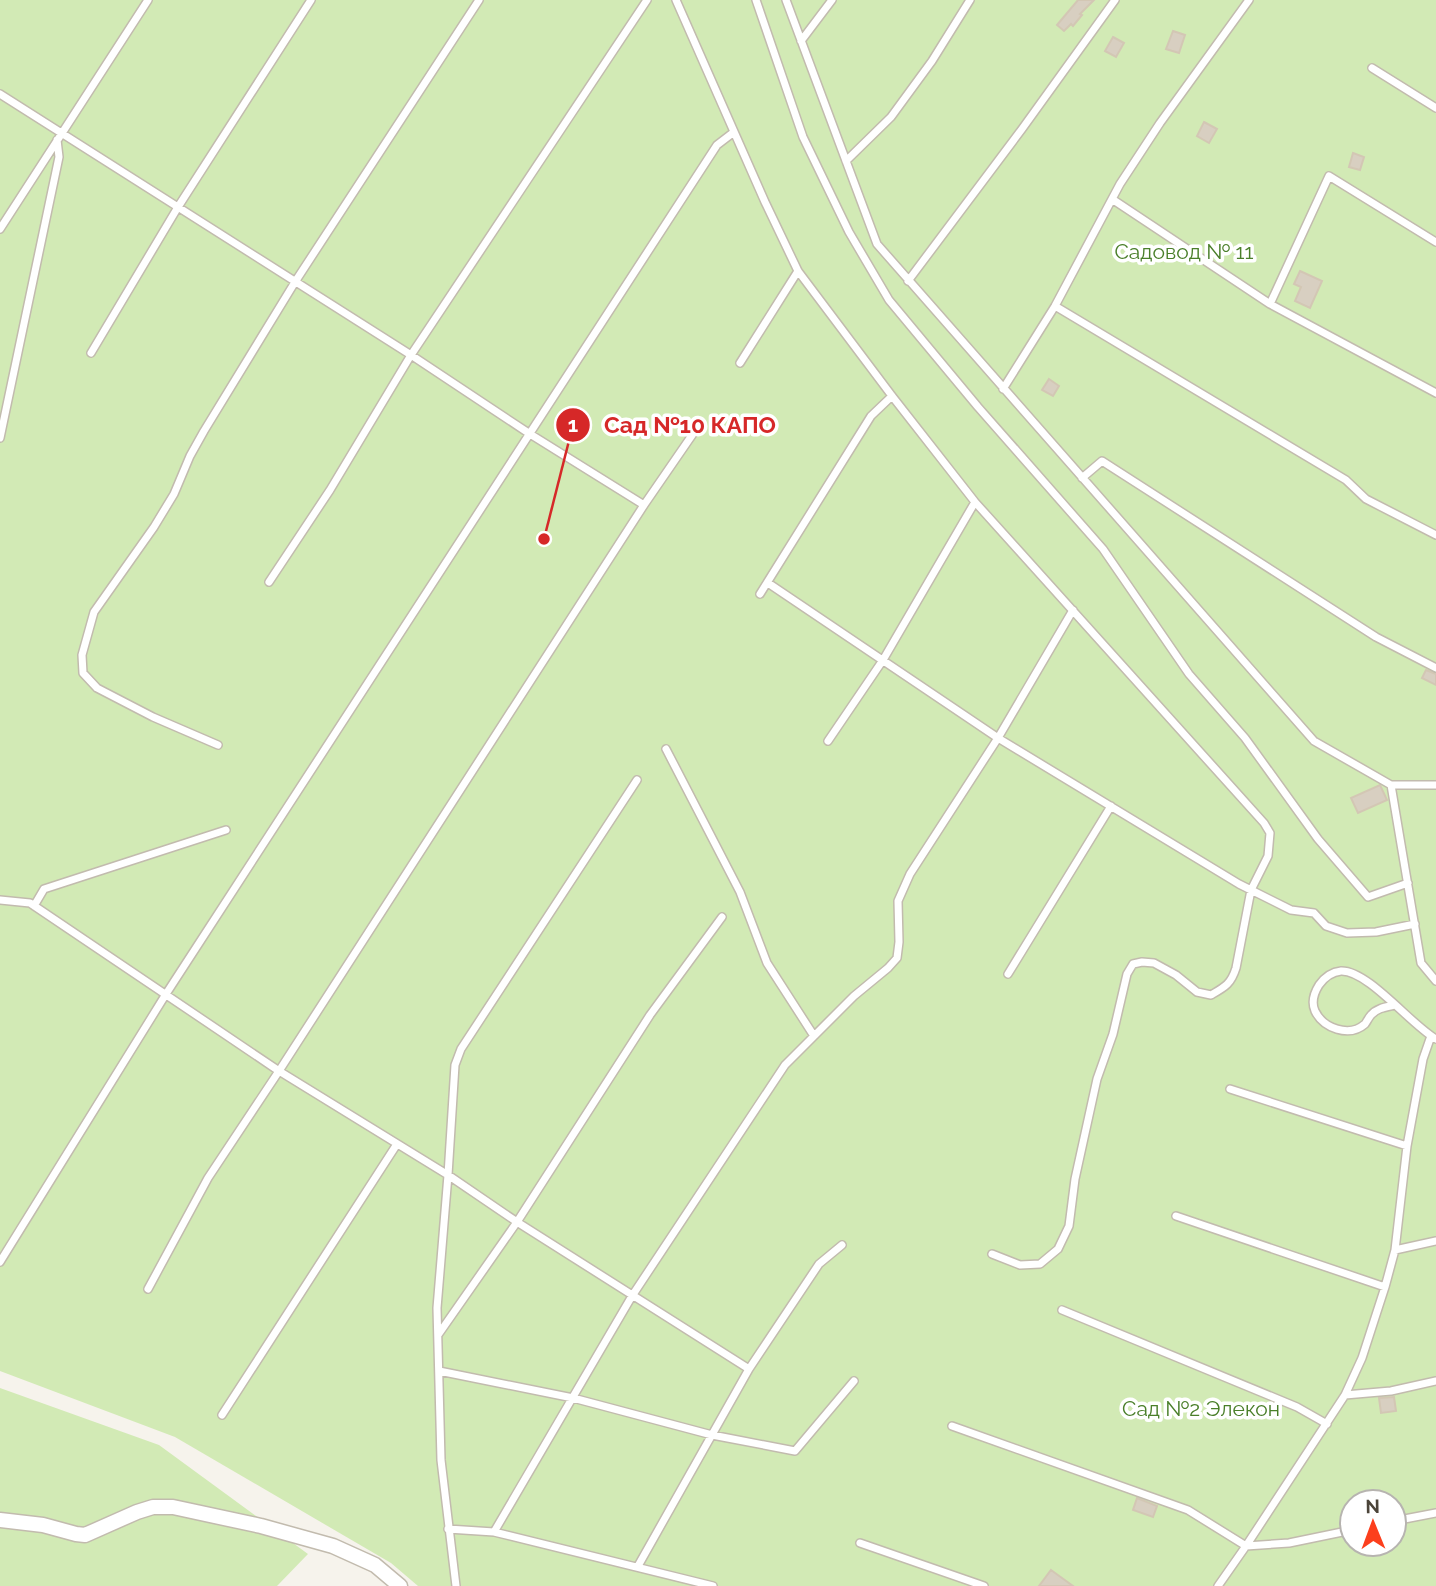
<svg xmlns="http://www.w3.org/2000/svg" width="1436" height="1586" font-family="Raleway,sans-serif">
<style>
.green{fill:#d2eab5;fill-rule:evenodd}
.building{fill:#d8cfc1;stroke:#d3c7b4;stroke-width:2}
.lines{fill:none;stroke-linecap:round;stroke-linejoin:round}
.lane-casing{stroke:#c2bbae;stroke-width:10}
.street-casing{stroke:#c2bbae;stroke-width:17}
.lane{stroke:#fff;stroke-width:7}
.street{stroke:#fff;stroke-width:14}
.labels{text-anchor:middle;stroke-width:7;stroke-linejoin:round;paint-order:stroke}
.park-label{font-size:21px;fill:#4a7f2a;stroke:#fff}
.leader{fill:none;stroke:#d62828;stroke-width:2.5}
.callout-dot{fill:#d62828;stroke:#fff;stroke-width:2.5}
.mark-label{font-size:21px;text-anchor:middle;font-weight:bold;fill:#fff}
.callout-label{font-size:23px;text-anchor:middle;font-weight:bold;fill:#d62828;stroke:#fff;stroke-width:7;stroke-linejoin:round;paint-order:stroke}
</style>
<rect width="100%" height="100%" fill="#f6f3ec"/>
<path class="green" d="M0 0H1436V1586H418L391 1563 175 1437 0 1371ZM1352 1502H1394V1544H1352Z
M0 1388 159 1445 308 1554 277 1586H0Z"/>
<path class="building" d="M1078 0H1094L1080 14 1082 15 1073 26 1071 24 1064 31 1057 25Z
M1173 31 1185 35 1179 53 1166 49Z
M1113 37 1124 43 1116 57 1105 51Z
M1204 122 1217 129 1209 143 1197 136Z
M1353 153 1364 157 1360 170 1349 167Z
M1300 271 1322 281 1310 308 1295 301 1301 287 1294 284Z
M1049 379 1059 386 1053 396 1042 390Z
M1426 670 1436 674V685L1422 678Z
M1380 785 1387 800 1358 813 1351 798Z
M1394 1397 1396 1411 1381 1413 1379 1398Z
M1137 1498 1157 1506 1153 1517 1133 1510Z
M1051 1570 1073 1586H1039Z"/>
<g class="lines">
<defs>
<path id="lane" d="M676 0 765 202 798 271 892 396 975 502 1264 823 1270 833 1268 856 1251 890 1236 968C1231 984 1225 987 1211 995L1197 992 1176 975 1154 963 1142 962 1133 964 1127 974 1113 1034 1097 1079 1075 1179 1069 1226 1058 1249 1040 1264 1020 1265 992 1254
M756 0 803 137 849 232 889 300 978 407 1103 549 1189 674 1245 738 1318 839 1368 897 1408 883
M786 0 877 244 1314 741 1391 785 1421 963 1436 981
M801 41 832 0
M1372 68 1436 108
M0 94 411 355 530 434 644 505
M846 161 891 117 932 61 970 0
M1112 199 1270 304 1436 393
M0 229 148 0
M908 281 1022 129 1115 0
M1270 304 1329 176 1436 242
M1055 306 1346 480 1366 499 1436 535
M91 353 178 207 311 0
M740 363 798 271
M1003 389 1055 306 1120 184 1160 123 1249 0
M0 438 59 157 57 140
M1082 478 1102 461 1376 637 1436 668
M269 582 330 490 411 355 647 0
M768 583 998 738 1239 884 1291 910 1314 913 1326 926 1347 933 1376 932 1415 924
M760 594 871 416 892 396
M828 741 883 660 975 502
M218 745 153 717 97 688 83 673 82 655 94 612 154 527 174 494 190 456 204 431 295 282 479 0
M666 749 740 892 767 963 814 1036
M1391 785H1436
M0 900 30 903 279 1071 448 1175 517 1222 749 1369
M34 906 44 889 226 830
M1008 974 1111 806
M1395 1005C1386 1007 1377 1008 1371 1015 1369 1017 1366 1023 1365 1024 1349 1038 1323 1028 1315 1011 1311 1002 1314 993 1319 985 1324 978 1331 972 1341 971 1368 970 1411 1025 1436 1039
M1230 1089 1407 1146
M1176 1216 1385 1287
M1395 1250 1436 1241
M0 1262 166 994 717 145 734 132
M148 1289 208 1178 279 1071 644 505 697 428
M1062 1310 1297 1407 1327 1424
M438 1335 517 1222 650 1015 722 917
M439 1371 573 1398 712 1435 795 1451 854 1381
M1345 1395 1391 1391 1436 1381
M222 1415 397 1144
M952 1426 1188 1510 1246 1546 1289 1543 1352 1530
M1394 1521 1436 1513
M448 1529 494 1532 713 1586
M494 1532 632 1296 785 1065 854 996 888 968 897 958 899 942 898 901 910 874 998 738 1073 610
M860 1543 984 1586
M638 1566 749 1369 819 1264 842 1245
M456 1586 441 1460 437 1308 448 1175 455 1065 461 1049 637 780
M1218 1586 1246 1546 1345 1395 1362 1358 1385 1287 1395 1250 1407 1146 1423 1059 1431 1036"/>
<path id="street" d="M0 1520 43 1525 76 1534 85 1535 137 1512 153 1507H173L261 1526 333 1546 375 1565 400 1586"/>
</defs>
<use href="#lane" class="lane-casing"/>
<use href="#street" class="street-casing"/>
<use href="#lane" class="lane"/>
<use href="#street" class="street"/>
</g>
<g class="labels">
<g class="park-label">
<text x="1184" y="259">Садовод № 11</text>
<text x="1201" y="1416">Сад №2 Элекон</text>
</g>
</g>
<path class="leader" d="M544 539L573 425"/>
<g class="callout-dot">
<circle cx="544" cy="539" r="7"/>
<circle cx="573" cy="425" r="18"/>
</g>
<g class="mark-label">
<text x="573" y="432">1</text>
</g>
<g class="callout-label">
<text x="690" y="433">Сад №10 КАПО</text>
</g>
<g transform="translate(1373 1523) rotate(359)"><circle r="33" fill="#ffffff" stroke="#b7b4b0" stroke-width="2"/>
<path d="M0-5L12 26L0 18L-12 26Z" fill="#fc3f1d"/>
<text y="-10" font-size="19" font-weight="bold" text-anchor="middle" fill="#4b4439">N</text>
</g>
</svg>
